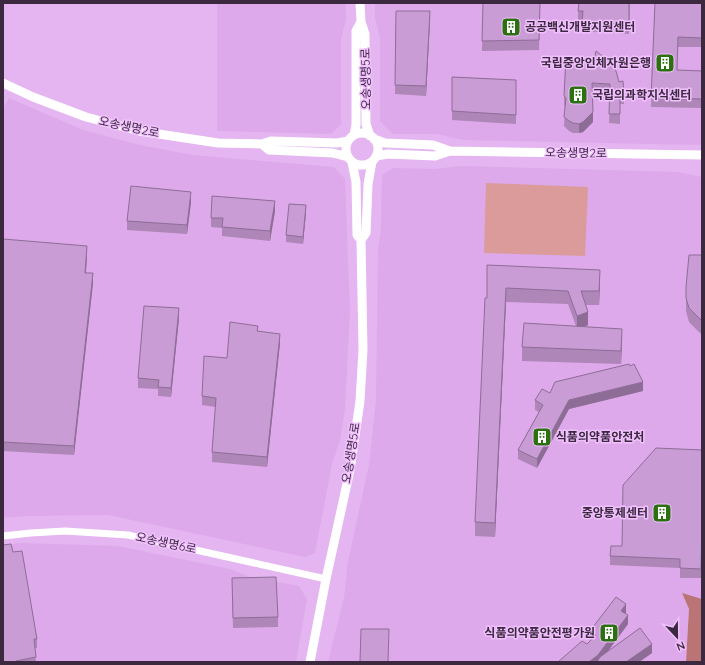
<svg xmlns="http://www.w3.org/2000/svg" width="705" height="665" font-family="Quicksand,'Noto Sans KR',sans-serif">
<style>
.built{fill:#dda9ea}
.green{fill:#dc9b9b}
.forest{fill:#ba7475}
.lines{fill:none;stroke-linecap:round;stroke-linejoin:round}
.minor{stroke:#fff;stroke-width:7}
.tertiary{stroke:#fff;stroke-width:9}
.wall{fill:#ae86b8}
.shaded-wall{fill:#8d6d96}
.building{fill:#ca9cd6;stroke:#8d6d96}
.labels{text-anchor:middle;stroke-width:3;stroke-linejoin:round;paint-order:stroke}
.poi-label{font-size:12px;font-weight:bold;fill:#3c2940;stroke:#f1c1fe;text-anchor:start}
.street-label{font-size:12px;fill:#3c2940;stroke:#f1c1fe}
</style>
<rect width="100%" height="100%" fill="#e4b5f0"/>
<path class="built" d="M217 3H346V20L341 39V124L331 134 217 131Z
M375 3H702V145L462 140 438 134H393L380 121V38L375 18Z
M9 98 83 130 140 145 192 155 334 167 345 179 350 311 345 409 340 441 332 464 315 553 305 557 108 515 25 516 3 518V109Z
M461 166 677 172 702 177V599L682 594 689 609 686 662H328L344 598 348 561 369 465 376 400 378 250 381 228 382 175 393 168 434 169Z
M19 543 118 546 230 569 250 577 299 586 307 599 296 662H3V546Z"/>
<path class="green" d="M486 183 588 187 585 256 484 253Z"/>
<path class="forest" d="M682 593 702 599V662H686L689 609Z"/>
<g class="lines">
<path class="minor" d="M3 536 31 533 65 531 128 535 326 579"/>
<path class="tertiary" d="M360 3 361 22 365 34 366 124 370 136
M3 83 33 97 86 117 139 131 218 143 262 144 271 141 337 143 348 141
M346 149a16 16 0 1 1 32 0a16 16 0 1 1-32 0Z
M354 135 356 125V31L361 22
M374 139 385 143 433 145 450 151 702 155
M262 144 269 150 333 153 348 157
M376 156 388 154 435 156 450 151
M352 162 356 182 357 235 361 240
M310 662 326 579 350 470 360 401 363 350 361 240 366 233 368 184 372 162"/>
</g>
<path class="wall" d="M483 3H540L539 50 482 51Z
M630 3 629 34 582 31V20H578V11Z
M655 3H702V47H678L677 70 702 71V108L651 107Z
M396 11 430 20 426 96 395 94Z
M566 57 619 82 624 95V104H620V124L609 123 610 94 592 93 593 122 583 132 579 133H573L569 131 564 126 565 107 564 105V96Z
M452 77 516 80V124L452 120Z
M191 202 187 234 127 230V221Z
M275 211 270 241 222 236V228L211 227V218Z
M306 212 303 244 286 242V235Z
M3 239 87 256 86 273 93 283 74 455 3 451Z
M702 255V334L700 333 689 322 686 311V287Z
M487 265 600 284 599 305H586L588 325 585 327 622 342 621 364 522 361V347L576 326 568 304 506 302 495 537 475 536V522L487 298Z
M179 318 171 397 158 396V389L138 388V378Z
M258 331 280 343 267 467 212 462V452L216 407 202 405V396L227 358Z
M643 391 569 409 537 468 518 459V450L539 412 535 410V400L550 393Z
M702 531 701 578H680V568L610 565V556L622 546Z
M13 552 37 639V648H35L36 662H3Z
M232 588 278 617V627L233 628Z
M625 613 628 624 609 650 652 653 639 662H558L587 644 590 641V631L626 613Z"/>
<path class="shaded-wall" d="M430 11V20L426 96V86Z
M593 112V122L583 132 579 133V124Z
M191 192V202L187 234V225Z
M275 201V211L270 241V231Z
M306 205V212L303 244V237Z
M87 246V256L85 282V273Z
M600 270V284L599 305V291Z
M93 273V283L74 455V446Z
M506 288V302L495 537V523Z
M179 308V318L171 397V388Z
M588 312V325L577 329V316Z
M622 329V342L621 364V351Z
M280 334V343L267 467V457Z
M643 382V391L569 409 537 468V459L569 400Z
M626 604V613L621 620V611Z
M628 615V624L600 662H589Z
M652 644V653L639 662H626Z"/>
<path class="building" d="M483 3H540L539 40 482 41Z
M579 3H629V24L582 22 583 11H578Z
M655 3H702V38L678 37 677 70 702 71V99L651 98Z
M396 11H430L426 86 395 85Z
M596 51 611 63 616 71 619 82 623 81 624 95H620V114H609L610 84 592 83 593 112 583 122 579 124 573 123 569 121 564 117 566 98 564 96 566 57 580 58 593 65Z
M452 77 516 80V115L452 111Z
M131 186 191 192 187 225 127 221Z
M212 196 275 201 270 231 222 227 223 218H211Z
M289 204 306 205 303 237 286 235Z
M3 239 87 246 85 273H93L74 446 3 442Z
M689 255H702V320L700 319 689 308 686 298V287Z
M487 265 600 270 599 291H581L588 312 577 316 568 291 506 288 495 523 475 522 485 298H487Z
M144 306 179 308 171 388 158 387 159 380 138 378Z
M230 322 258 326 257 331 280 334 267 457 212 452 216 398 202 396 204 356 227 358Z
M524 323 622 329 621 351 522 347Z
M629 364 630 366 634 364 643 382 569 400 537 459 518 450 543 405 535 400 542 389 550 393 555 382Z
M656 448 702 450V522L701 569 680 568V559L610 556 611 546H622L623 485Z
M11 544 13 552 22 551 37 639H34L36 657 16 661V662H3V545Z
M276 577 278 617 233 618 232 578Z
M616 597 626 604 621 611 628 615 598 655 589 662H558L582 641 587 644 596 635 590 631Z
M640 628 652 644 626 662H622V661L621 662H597L600 657Z
M361 629H389L388 662H360Z"/>
<defs>
<symbol id="building-square" viewBox="-11 -11 22 22"><rect x="-9" y="-9" width="18" height="18" rx="4" fill="#2b7110" stroke="#f1c1fe"/><path d="M-4-6H4V6H1V3H-1V6H-4ZM-2.5-4.3h1.7v1.8h-1.7ZM.8-4.3h1.7v1.8H.8ZM-2.5-1h1.7V.8h-1.7ZM.8-1h1.7V.8H.8Z" fill="#fff"/></symbol>
</defs>
<g fill-rule="evenodd">
<use href="#building-square" x="500" y="16" width="22" height="22"/>
<use href="#building-square" x="654" y="52" width="22" height="22"/>
<use href="#building-square" x="567" y="84" width="22" height="22"/>
<use href="#building-square" x="531" y="426" width="22" height="22"/>
<use href="#building-square" x="651" y="502" width="22" height="22"/>
<use href="#building-square" x="598" y="622" width="22" height="22"/>
</g>
<g class="labels">
<g class="poi-label">
<text x="525" y="31">공공백신개발지원센터</text>
<text x="651" y="67" text-anchor="end">국립중앙인체자원은행</text>
<text x="592" y="99">국립의과학지식센터</text>
<text x="556" y="441">식품의약품안전처</text>
<text x="648" y="517" text-anchor="end">중앙통제센터</text>
<text x="595" y="637" text-anchor="end">식품의약품안전평가원</text>
</g>
<g class="street-label">
<text transform="translate(366 79) rotate(-91)" y="4">오송생명5로</text>
<text transform="translate(129 127) rotate(12)" y="4">오송생명2로</text>
<text transform="translate(576 153) rotate(1)" y="4">오송생명2로</text>
<text transform="translate(351 453) rotate(-81)" y="4">오송생명5로</text>
<text transform="translate(166 543) rotate(12)" y="4">오송생명6로</text>
</g>
</g>
<rect width="705" height="665" fill="none" stroke="#3c2940" stroke-width="8"/>
<g transform="translate(677 637) rotate(158)" stroke="#f1c1fe" stroke-width="3" paint-order="stroke">
<path d="M0-3L7 15L0 10L-7 15Z" fill="#3c2940"/>
<text y="-6" font-size="11" font-weight="bold" text-anchor="middle" fill="#3c2940">N</text>
</g>
</svg>
